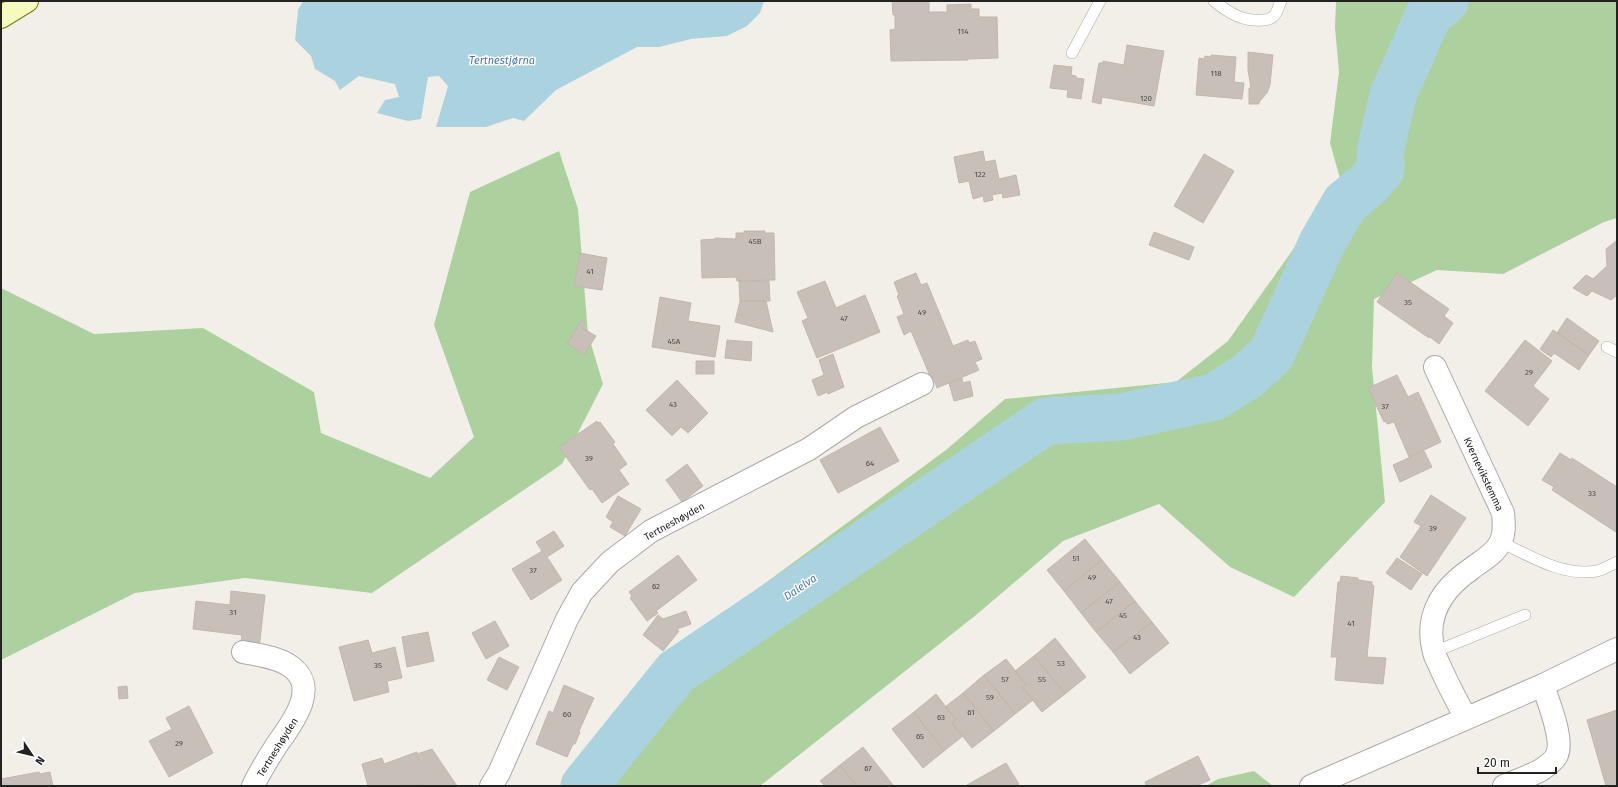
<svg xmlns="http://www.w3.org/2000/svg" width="1618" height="787" font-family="'Fira Sans',sans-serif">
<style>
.forest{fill:#add19e}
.water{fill:#aad3df}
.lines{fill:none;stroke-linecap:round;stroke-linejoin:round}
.river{stroke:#aad3df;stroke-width:47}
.building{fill:#c7bfb8;stroke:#c4b6ab}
.service-casing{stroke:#a9a9a9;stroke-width:12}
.minor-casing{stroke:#a9a9a9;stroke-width:24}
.secondary-casing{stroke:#707d05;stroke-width:24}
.service{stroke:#fff;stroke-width:11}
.minor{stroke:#fff;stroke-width:22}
.secondary{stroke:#f7fabf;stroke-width:22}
.labels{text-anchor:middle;stroke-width:3;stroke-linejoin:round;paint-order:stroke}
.number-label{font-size:8px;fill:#4b4948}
.street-label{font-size:10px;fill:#222;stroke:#fff}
.water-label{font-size:11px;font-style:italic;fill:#4a7aab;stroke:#fff}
</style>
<rect width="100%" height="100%" fill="#f2efe9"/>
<path class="forest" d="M1336 1H1617V218L1604 222 1503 274 1437 270 1374 299 1372 367 1385 502 1294 597 1230 567 1159 504 1063 541 976 615 760 786H564L594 744 703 629 946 450 1005 399 1176 382 1228 341 1341 182 1330 143 1339 72 1335 28Z
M559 151 578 209 588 334 603 384 562 464 372 593 245 578 135 593 1 660V288L94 334 203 328 314 392 321 433 430 478 474 437 434 325 470 192Z
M1254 771 1273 786H1206L1218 779Z"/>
<path class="water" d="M303 1H764L760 13 747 26 727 36 691 39 659 47H637L556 90 524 121 513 118 486 127H436L448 86 439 76 428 77 421 119 408 121 377 113 385 100 399 97 395 84 359 76 340 90 335 81 315 69 311 56 295 40 298 10Z"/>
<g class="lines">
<path class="river" d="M584 786 676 672 1046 421 1121 417 1214 397 1246 377 1271 355 1322 243 1345 203 1367 185 1381 169 1380 152 1393 95 1429 14 1445 1"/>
</g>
<path class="building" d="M892 1H929V12H947V5L971 4V9H979V17H997L998 58 968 59V60L891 61 890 30 895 29V15H893Z
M1127 45 1164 51 1154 106 1102 97 1101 104 1092 102 1099 63H1103V61L1124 65Z
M1248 52 1273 55 1270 85 1267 93 1259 102V104H1249V88H1251L1248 70Z
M1211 55 1236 57 1234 82 1244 83 1242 99 1196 95 1199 58 1204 59 1205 56 1211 57Z
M1054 65 1072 67 1071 75 1076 76V78L1084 79 1081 99 1067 97 1068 90 1050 88Z
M983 151 985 162 995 160 999 179 1016 175 1020 195 1003 198 1002 193 992 195 993 200 984 202 983 196 973 199 969 181 959 183 954 157Z
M1204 154 1234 171 1203 223 1174 206Z
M744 231H765V233H774L775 280 737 281 736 277 702 278 701 240 715 239V238L736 239V233H744Z
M1154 232 1194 247 1189 260 1149 245Z
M1616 241 1617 242V295L1611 300 1592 291 1587 296 1573 288 1586 275 1593 279 1607 266 1606 249Z
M580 253 607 258 602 290 574 286Z
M916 273 921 285 927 283 953 346 968 340 969 343 975 341 982 359 975 362 979 370 937 388 933 378H931L911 331 904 335 897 317 904 314 897 296 899 295 894 282Z
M1397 273 1449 309 1444 316 1453 323 1439 344 1430 337 1429 338 1377 302Z
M739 281H769L770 301H740Z
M825 281 836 308 865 295 880 332 817 358 802 321 808 318 797 292Z
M660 297 691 303 688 321 720 326 715 357 652 347Z
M740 301H766L773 332 735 322Z
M1567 318 1599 341 1589 355 1557 333Z
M582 320 585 323 582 328 596 336 584 355 567 343Z
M1553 330 1589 355 1579 370 1554 353 1551 357 1540 349Z
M727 340 752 342 751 361 725 358Z
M1525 340 1552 361 1533 386 1549 399 1528 426 1485 391Z
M833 354 844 387 828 394 827 392 818 396 812 380 824 375 819 360Z
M696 361H714V374H696Z
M1397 375 1408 397 1418 392 1441 442 1409 457 1394 422 1387 424 1386 421 1384 422 1368 388Z
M962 378 963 383 970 381 973 396 954 401 949 383Z
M677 380 708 413 688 433 681 427 672 436 646 410Z
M597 421 598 423 600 422 615 442 613 444 627 464 619 470 629 484 602 503 592 489 590 490 559 447Z
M880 427 899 461 838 493 820 460Z
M1424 451 1432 467 1400 482 1393 465Z
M1560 453 1571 460 1572 458 1617 487 1616 532 1552 490 1554 487 1542 480Z
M687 464 703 486 682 502 666 480Z
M1431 495 1466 518 1427 576 1400 557 1421 526 1414 522Z
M618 496 641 509 625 536 610 527 613 522 606 517Z
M554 531 564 546 547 557 562 580 531 600 512 569 542 551 536 542Z
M1085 539 1102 560 1064 591 1047 570Z
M678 555 697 580 656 611 658 613 647 621 630 598 632 596 629 592Z
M1397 558 1422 574 1411 590 1386 573Z
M1102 560 1120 582 1081 613 1064 591Z
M1341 576 1358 578V580L1372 582V585L1374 586 1367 657 1386 658 1383 684 1335 680 1337 657H1331L1338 582H1340Z
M1120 582 1135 601 1096 632 1081 613Z
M231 591 265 595 259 649 240 647 242 635 193 629 196 601 230 605Z
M1135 601 1152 622 1113 652 1096 632Z
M686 611 691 624 677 629 679 631 663 651 643 635 658 615 663 619Z
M495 621 509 646 486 659 472 633Z
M1152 622 1169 643 1130 674 1113 652Z
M428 632 434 661 407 667 402 637Z
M1055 638 1086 677 1065 694 1034 656Z
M368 640 372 653 395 647 402 678 387 681 389 692 354 701 339 647Z
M1034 656 1065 694 1042 712 1022 687 1026 684 1015 671Z
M499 657 519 667 507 690 487 680Z
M1006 659 1026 684 1022 687 1033 700 1015 714 984 675Z
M984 675 1015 714 994 731 963 693Z
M564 685 594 698 579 731 580 732 575 744H573L567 757 536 744 549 711 553 713Z
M127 686 128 698 119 699 118 687Z
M963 693 994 731 972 748 952 723 956 720 945 707Z
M936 694 956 720 952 723 963 736 944 751 914 712Z
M189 706 213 753 169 777 149 741 172 729 166 718Z
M1617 710V786H1606L1587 720Z
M914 712 944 751 923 768 892 729Z
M863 747 893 785 892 786H857L840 765Z
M432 749 457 786H425V785L368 786 362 764 382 758 384 764 417 752V754Z
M1198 756 1210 780 1196 786H1145L1146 785 1145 782Z
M1006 763 1019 784 1016 786H968L967 785Z
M840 765 857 786H825L820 781Z
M39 772 40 774 50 772 53 786H1V779Z"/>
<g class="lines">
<defs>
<path id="service" d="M1214 1C1229 13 1243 22 1263 20 1268 20 1273 18 1276 13 1278 10 1279 5 1281 1
M1072 53 1100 1
M1607 347 1617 352
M1501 542C1530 556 1563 577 1597 571 1604 569 1611 565 1617 562
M1434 652 1525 615"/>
<path id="minor" d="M1435 367 1503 513C1504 523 1505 534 1500 543 1494 555 1481 561 1471 569 1442 589 1424 616 1434 652 1435 658 1439 663 1441 669 1449 686 1457 702 1466 718
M243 652C258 655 277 657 290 666 320 687 293 722 278 743 269 757 260 771 253 786
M491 786 499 773 567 619 582 592 610 562 651 531 809 449 856 417 922 384
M1311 786 1543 685 1617 649
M1504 786C1516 781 1530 776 1541 770 1547 766 1554 761 1557 755 1564 738 1548 702 1543 685"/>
<path id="secondary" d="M1 17 27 1"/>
</defs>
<use href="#service" class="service-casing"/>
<use href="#minor" class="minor-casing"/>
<use href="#secondary" class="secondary-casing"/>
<use href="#service" class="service"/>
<use href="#minor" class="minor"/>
<use href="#secondary" class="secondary"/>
</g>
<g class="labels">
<g class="number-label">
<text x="963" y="34">114</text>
<text x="1216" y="76">118</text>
<text x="1146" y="101">120</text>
<text x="980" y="177">122</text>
<text x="755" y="244">45B</text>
<text x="590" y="274">41</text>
<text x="1408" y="305">35</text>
<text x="922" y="315">49</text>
<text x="844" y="321">47</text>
<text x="674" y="344">45A</text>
<text x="1529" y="375">29</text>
<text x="673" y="407">43</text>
<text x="1385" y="409">37</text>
<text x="589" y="461">39</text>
<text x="870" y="466">64</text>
<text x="1592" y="496">33</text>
<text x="1433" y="531">39</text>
<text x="1076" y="561">51</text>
<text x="533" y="573">37</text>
<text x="1092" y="580">49</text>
<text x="656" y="589">62</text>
<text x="1109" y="604">47</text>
<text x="233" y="615">31</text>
<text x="1123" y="618">45</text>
<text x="1351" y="626">41</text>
<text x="1137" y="640">43</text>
<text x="1061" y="666">53</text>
<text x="378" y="668">35</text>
<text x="1005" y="682">57</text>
<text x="1042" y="682">55</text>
<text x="990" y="700">59</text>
<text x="971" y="715">61</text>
<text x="567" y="717">60</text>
<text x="941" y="720">63</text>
<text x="920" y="739">65</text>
<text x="179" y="746">29</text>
<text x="868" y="771">67</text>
</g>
<g class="street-label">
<text transform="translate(1484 474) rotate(65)" y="4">Kvernevikstemma</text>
<text transform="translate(674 521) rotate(-29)" y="4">Tertneshøyden</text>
<text transform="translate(277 747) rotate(-58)" y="4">Tertneshøyden</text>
</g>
<g class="water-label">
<text x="502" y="64">Tertnestjørna</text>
<text transform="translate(800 587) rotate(-34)" y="4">Dalelva</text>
</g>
</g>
<rect width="1618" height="787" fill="none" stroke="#222222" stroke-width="4"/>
<g transform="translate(32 755) rotate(125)" stroke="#ffffff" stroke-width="3" paint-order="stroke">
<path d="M0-3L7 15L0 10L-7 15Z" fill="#222222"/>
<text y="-6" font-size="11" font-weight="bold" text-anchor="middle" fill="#222222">N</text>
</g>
<path d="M1478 767v6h78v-6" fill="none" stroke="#222222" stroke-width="2"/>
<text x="1484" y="767" font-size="12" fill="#222222" stroke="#ffffff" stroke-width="3" paint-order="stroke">20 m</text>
</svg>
